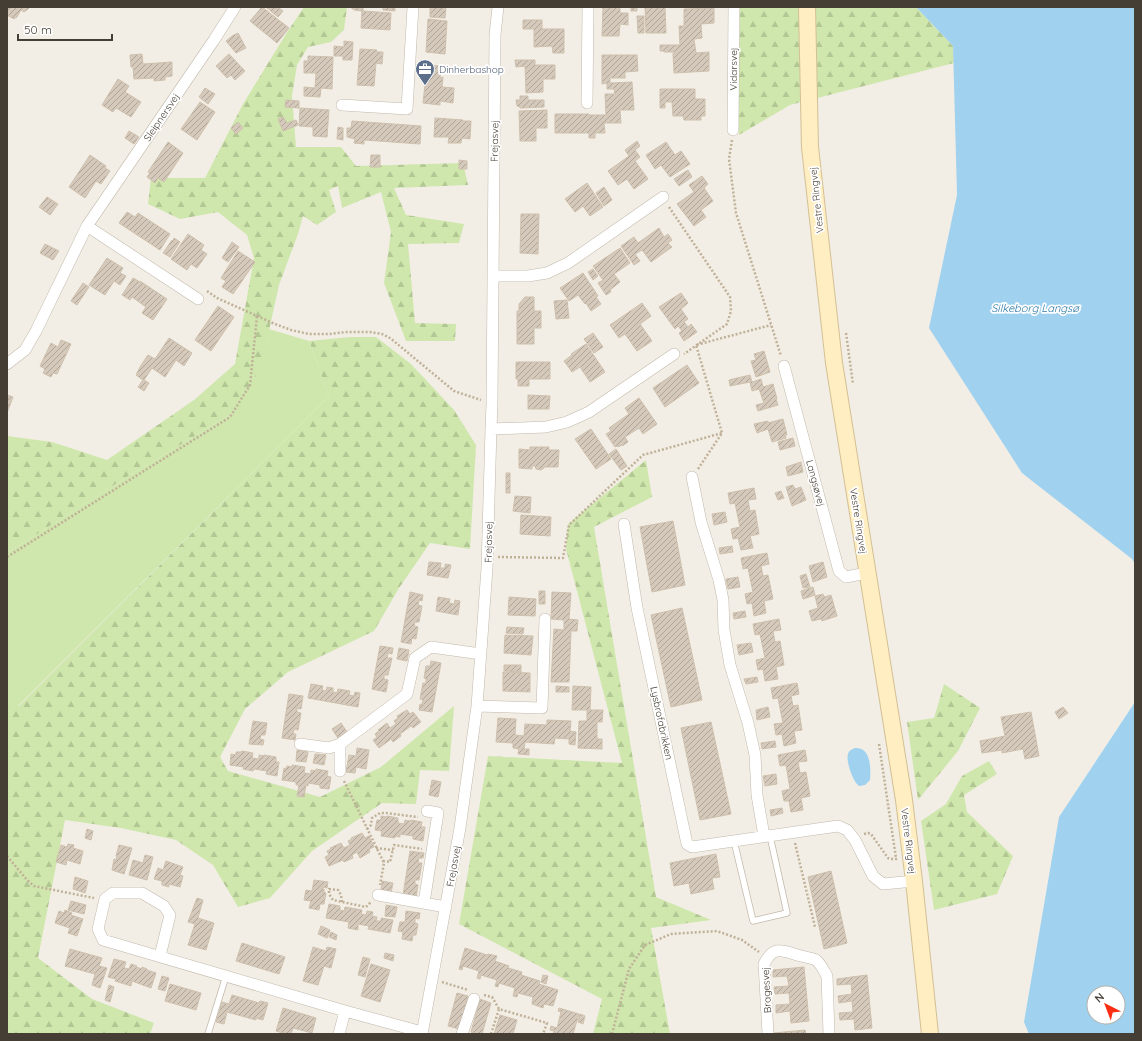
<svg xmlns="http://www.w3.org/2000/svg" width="1142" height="1041" font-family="Quicksand,sans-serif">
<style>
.grass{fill:#cfe7ad}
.forest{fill:url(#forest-firs)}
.water{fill:#a0d2f0;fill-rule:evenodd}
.building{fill:url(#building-hatch);stroke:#cfc0ad}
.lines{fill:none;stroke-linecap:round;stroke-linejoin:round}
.lane-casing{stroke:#c1b8aa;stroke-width:7}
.street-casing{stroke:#c1b8aa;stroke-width:12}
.secondary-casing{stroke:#d3c094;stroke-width:18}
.path{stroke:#c0b098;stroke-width:2.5;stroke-dasharray:2 2;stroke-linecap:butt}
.lane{stroke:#fff;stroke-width:5.5}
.street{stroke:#fff;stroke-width:11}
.secondary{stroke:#ffeec2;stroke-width:16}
.labels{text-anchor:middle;stroke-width:3.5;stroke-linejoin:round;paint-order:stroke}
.service-label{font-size:10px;fill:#4e5e75;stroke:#fff;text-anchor:start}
.street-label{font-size:10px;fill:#453e34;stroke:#fff}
.water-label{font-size:11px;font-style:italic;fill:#2c79a9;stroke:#fff}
</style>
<defs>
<pattern id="forest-firs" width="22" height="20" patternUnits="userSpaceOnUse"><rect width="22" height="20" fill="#cfe7ad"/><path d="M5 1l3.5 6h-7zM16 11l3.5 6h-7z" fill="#b3c795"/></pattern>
<pattern id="building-hatch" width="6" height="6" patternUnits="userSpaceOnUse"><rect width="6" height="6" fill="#d4c9ba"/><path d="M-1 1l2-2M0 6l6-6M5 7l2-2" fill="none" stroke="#aea598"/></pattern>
</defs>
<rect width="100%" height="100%" fill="#f2eee5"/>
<path class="grass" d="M269 329 309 341 329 396 18 706H7V553L125 478 233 413 267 340Z"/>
<path class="forest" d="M304 7H347L344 30 331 42 308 47 297 65 292 96 296 147H341L356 166 463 163 468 185 394 188 406 215 464 224 459 243 408 244 415 323 456 324 455 341H406L384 283 391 232 381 192 342 208 338 186 329 190 336 212 317 225 303 216 298 234 279 285 267 340 250 393 233 413 125 478 7 553V436L52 442 107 460 194 400 235 364 254 258 247 235 218 212 180 219 148 204 151 178H205L243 104 286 34Z
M737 7H916L953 46 954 63 790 105 739 135Z
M350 337H376L411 364 454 410 476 445 470 549 430 543 399 588 374 631 288 672 245 709 220 757 228 771 320 797 381 767 454 706 449 771 420 770 416 804 382 803 312 851 270 898 238 907 213 865 176 840 121 828 65 820 38 958 92 999 154 1023 150 1034H7V706H19L329 396 309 341Z
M646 460 652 497 594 527 656 897 711 920 651 928 670 1034H593L602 999 459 924 488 756 622 763 566 549 568 524Z
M944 684 980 708 958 751 918 800 907 722 934 718Z
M989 761 997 774 964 795 967 812 1013 856 997 894 934 910 921 821 946 804 962 776Z"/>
<path class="water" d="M916 7H1135V564L1132 559 1022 473 929 328 957 195 953 46Z
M1135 702V1034H1029L1024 1022 1059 817ZM1094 993H1118V1017H1094Z
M855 748C871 747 871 768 870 780L865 785 859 786C853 782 844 758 849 752 849 751 854 748 855 748Z"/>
<path class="building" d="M7 7H30L28 9 24 12 21 10 17 17 15 18 14 19 7 15Z
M262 7 289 28 277 43 250 21Z
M266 7H278L283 11 278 17Z
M352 7H363V11L391 13 390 30 361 28 362 11 354 10V9H352Z
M383 7H395V11L383 10Z
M430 7H446L445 18 430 17Z
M603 7H620V13H628V25L620 24 619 36H602Z
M631 7H637V11H631Z
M645 7H665L666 33H646Z
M714 8V23L701 24 702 38 694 39 696 53 709 52V71L674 73 673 53H675V52H664V51H660V45H680L679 26H684V9Z
M637 16H644V33H638Z
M428 19 447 21 445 54 426 52Z
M523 20H542V29H564V53H553L552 46 534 47V29H523Z
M238 33 246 48 236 53 226 41 232 36Z
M344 41 353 42 352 60H343V56H334V46L344 47Z
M360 49 377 50 376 52H383L382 64 376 63 374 86 357 85Z
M142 54 143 64 172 62V76L165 77V80L154 81V78L134 79 133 67H131L130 55Z
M229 54 245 71 235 80 231 75 227 78 216 66Z
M602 55H637L638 71 625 72V78H610V83L632 82 634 110H620L621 123H604L605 133H595V138H589V133H555V114H589V115H606L605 94H615L614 89H607V83L602 84Z
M308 56 333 57 332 89 321 88 320 97 304 96V87L315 88 316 73H304V61H308Z
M515 60H535V65H555V79H543V92L526 93 525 66 516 67Z
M427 65 441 66 440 78 443 77 442 87 454 88 453 103 440 101V105L423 103Z
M118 79 129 86 125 92 141 102 131 117 116 108 113 112 102 105Z
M205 88 215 94 208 104 199 97Z
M660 89H695V99H705V116H701V120H684L683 116H673L672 102H665V108H660Z
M520 96H528V100H544V107L520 108V107L517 106 516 100H520Z
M286 100 299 101V108L285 107Z
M200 102 215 112 197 140 181 129Z
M300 108 329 110 327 137 313 136V127L299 126Z
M547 110V128H536V141H520L519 111Z
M283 117 287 123 296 120 298 125 283 131 278 119Z
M435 118 463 120V121H471L470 139 462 138 461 143H448L449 137H434Z
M352 121 393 124 421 126 420 144 364 140V144L354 143 355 139 347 137V128H351Z
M238 122 243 128 236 134 231 128Z
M338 127 343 128V140L337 139Z
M129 131 139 137 134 144 125 138Z
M637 141 640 146 635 150 640 157 635 161 648 179 634 189 627 179 618 185 608 171 629 156 625 150Z
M168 142 183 153 164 182 158 178 155 183 147 177 150 173 148 172Z
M666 142 675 155 681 151 690 164 670 177 661 165 655 169 646 155Z
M90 155 106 166 105 168 110 171 101 184 96 181 85 198 69 187Z
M371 155H380V167H370Z
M459 160 467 161V169H459Z
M688 170 692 177 679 186 674 179Z
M702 176 708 184 704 188 713 201 701 210 706 217 694 226 677 204 694 192 689 185Z
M587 183 603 207 590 216 583 206 575 212 565 199Z
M604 187 612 200 604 206 596 193Z
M47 197 58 204 50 215 39 207Z
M127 212 135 217 138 213 170 234 160 250 119 223Z
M521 214H539L538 254 520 253Z
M659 228 664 237 668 234 672 240 668 243 672 247 651 262 642 250 635 254 640 261 634 265 621 246 634 237 638 243Z
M188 234 204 245 201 250 207 254 197 268 191 264 187 270 171 259Z
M174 238 180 242 170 257 163 253 172 240 173 241Z
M232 242 239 247 228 262 222 258Z
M45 244 59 251 53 260 40 253Z
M620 248 630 263 614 274 620 282 610 290 611 292 606 295 598 283 603 280 593 266Z
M238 251 255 262 233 294 222 287 226 281 221 278Z
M107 258 123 268 120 273 126 276 120 285 114 281 105 295 89 285Z
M593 269 598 276 593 280 588 272Z
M583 273 598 296 596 297 601 304 591 311 586 303 585 304 578 295 569 301 560 288Z
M133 278 140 282V281L167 299 153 320 142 313 146 307 132 297 130 300 122 295Z
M83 283 89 287 77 305 71 301Z
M681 293 688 303 681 309 688 319 684 322 688 327 691 324 697 332 684 341 679 333 682 331 678 326 675 329 659 307Z
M525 297H534V311H541V328H534V344H517V311H519V304Z
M567 300 569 318 556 319 554 301Z
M642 303 651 316 640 324 652 341 637 351 625 334 619 338 610 325Z
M218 306 234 317 211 351 195 340Z
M593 333 603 347 594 353 584 339Z
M169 338 192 353 184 366 176 360 165 377 152 368 144 380 149 383 144 391 138 387 143 380 136 375 140 367 148 355 155 359Z
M61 340 71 344 57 374 53 373 51 377 43 373 45 369 40 366 51 343 58 347Z
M586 344 605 372 590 382 580 367 572 372 564 361 572 355 571 354Z
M764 351 770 372 756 377 751 361 756 360 754 354Z
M516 362H550V379H529V386H518V379H516Z
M687 365 699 383 665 407 653 388Z
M750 375 752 382 761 379 763 387 773 384 777 399H776L778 405 758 411 756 405 764 403 759 389 752 391 750 382 730 386 729 380Z
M7 395 13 397 7 413Z
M528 395 550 396 549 409H528Z
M639 398 657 424 643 434 639 428 625 437 628 442 622 446V445L618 447 617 446 615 447 606 434 611 431 609 428 629 414 625 408Z
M783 419 787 435H785L786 438 772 442 768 429 757 433 754 424 768 421V423Z
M591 429 611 459 596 469 575 439Z
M793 438 795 446 780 450 778 442Z
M530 447H549V450H559L558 467H544V468L541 470 536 469 535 466H532V469L519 468V449L530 450Z
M616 449 627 466 621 470 609 454Z
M801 462 803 472 788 476 786 467Z
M506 473H510V493H506Z
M793 485 795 489 801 487 806 500 792 506 786 487Z
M754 488 756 499 748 500 750 511 755 510 759 534 750 536 753 548 741 550 738 538 733 539 731 529 740 527 735 503 730 504 728 493Z
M781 491 784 498 778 500 775 493Z
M515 496 531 497 530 513 513 511Z
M725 512 727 522 714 525 712 514Z
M521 515 551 517 550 536 520 534Z
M673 521 685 585 652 592 640 527Z
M732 546 733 552 720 554 719 548Z
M767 553 769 564 761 566 763 576 768 575 773 599 764 601 766 613 754 616 752 603 747 604 745 594 753 592 748 568 743 569 741 558Z
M429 562 441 563 440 568H445V564L451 565 448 578 427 575Z
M823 562 827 577 813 582 809 566Z
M806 574 810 587 803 588 800 576Z
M738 577 740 587 728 589 726 579Z
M813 587 815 595 803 599 801 591Z
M539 591H545V604H539Z
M410 592 423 595 422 601 419 600 418 605 422 606 419 622H415L414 626 418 627 416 639 412 638 411 644 401 642Z
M552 592 571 593 569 619 578 620 577 631H571L569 682H551L554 629 564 630V620L551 619Z
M823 594 824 597 831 595 837 616 822 621 821 619 812 621 809 611 818 608 815 596Z
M438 597 450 599 449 603 454 604 455 600 460 601 458 615 436 611Z
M509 597 536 599 535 616 508 615Z
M682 608 702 700 671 707 651 615Z
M745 611 746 617 734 619 733 613Z
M779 619 781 630 773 631 775 642 780 641 784 665 776 667 778 679 765 681 763 669 758 670 756 660 765 658 760 634 755 635 753 624Z
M507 627 524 628 523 634 506 633Z
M505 635 533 636 531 655 504 653Z
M751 643 753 652 739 655 737 645Z
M380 646 393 648 392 654 388 653 387 658H392L388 675H384V679L388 680 386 692 372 689Z
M399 648 409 650 407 661 397 659Z
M431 661 441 663 432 712 419 710 420 704 424 705 422 704 423 700H424L420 699 423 683H427L426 682V679H428L424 678 426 666H430Z
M504 665H521V672L504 671Z
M503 672 530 673V692L503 691Z
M757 677 758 682 746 684 744 679Z
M797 683 799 694 791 696 793 706 798 705 802 730 794 731 796 743 784 746 782 734 776 735 774 724 783 723 778 698 773 699 771 688Z
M311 684 323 686 322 690 326 691 327 687 333 688V692L337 693 338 689 350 691 349 695 354 696 355 692 360 693 358 707 308 698Z
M556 686 569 687V692H556Z
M573 686 591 687 590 710H603L602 722H597V739H602V749L578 748 579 721H587V710H572Z
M289 694 303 696 301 709 297 708V712L301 713 298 730 294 729 293 734H296L295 740 282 738Z
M768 707 770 717 757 720 756 710Z
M1063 707 1068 713 1059 719 1055 712Z
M407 710 410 714 413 712 421 722 413 728 411 726 400 734 401 736 393 742 391 739 379 748 373 740 377 737 375 734 379 731 378 730 387 723 390 728 396 724 394 721 398 718 397 716Z
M1031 712 1039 756 1025 759 1023 749 1002 753V750L982 753 980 741 1005 736 1001 717Z
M498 718 516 719 515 735 524 736 525 724 547 725V720L571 721 570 731 576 732 575 745 569 744V739L555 738 554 744 525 742 524 749H529V755L518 754 519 749 513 748V743L496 742Z
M253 721 267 723 265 735H261L260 739 264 740 263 745 249 744Z
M711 722 731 814 700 820 681 728Z
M341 723 347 732 338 738 332 729Z
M775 741 776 747 762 749 761 743Z
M357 748 369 750 366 769 356 767 355 773 346 772 349 755 356 756Z
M297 750 308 752 306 762 296 761Z
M805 750 807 761 798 762 800 773 806 772 810 796 801 798 803 810 791 812 789 801H784L782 791 790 789 786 765 780 766 778 755Z
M242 751 253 753 252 758 259 759V755L264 756V755L276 757V762H279L277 776 266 774 267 771 254 769 253 771 243 769 244 767 230 765 231 754 236 755V752H241Z
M315 754 326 755 324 765 313 763Z
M292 765 305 767 304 773 311 774V770L316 771V769L328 771 327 776 331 777 329 789 320 788V785L308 783V786L306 785 304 797 297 796 299 785H296V782L282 780 284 768 286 769 287 766 292 767Z
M776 774 777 784 765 786 763 776Z
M432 780 441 782 438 797 429 795Z
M782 808 783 813 771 816 770 810Z
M381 816 387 817V816L398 818V823L404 824 405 820 410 821 411 820 422 822 421 827H425L423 841 413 839V836L400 834V837L395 836V838L381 836 382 831 375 830 377 820H381Z
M87 829 93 831 91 840 85 838Z
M362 833 365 838 369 836 374 847 369 849 370 852 360 858 357 852 352 855 353 858 344 862 343 860 329 866 325 857 329 855 327 851 331 849 330 848 341 843 344 848 350 845 348 841 352 839 351 838Z
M68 844 74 845 73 848 83 851 80 864 67 860 66 865 56 862 61 845 67 847Z
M119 845 132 848 124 874 112 870 114 859 116 860 117 856H116Z
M410 851 424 853 423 858H419L418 863H422L419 880H415V884L418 885 416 897 403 895Z
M716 854 720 877 712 878 714 889 691 894 689 883 674 886 670 863Z
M145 855 153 857 147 880 129 875 133 860 143 863Z
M166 861 183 867 180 875 183 876 180 887 169 884V887L162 885V881L154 879 158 868 163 870Z
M831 871 847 943 824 949 808 877Z
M75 877 88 881 85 893 73 889Z
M314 880 328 882 327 888 323 887V889H324V892H322L326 893 324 904H320L319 910 309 908 311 901 304 900 306 890 312 891Z
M382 881 393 883 391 893 381 891Z
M197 898 203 900 198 918 214 923 206 950 188 945 195 924 188 922Z
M71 901 86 905 84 914 68 910Z
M329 904 340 906V910L344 911 345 907 362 910 361 914 366 915 367 911 373 912 372 916 377 917 376 921H381V918L393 920 390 933 368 929 369 926 358 924V930L348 928 349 922 326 918Z
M386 905 397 907 395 917 385 916Z
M65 910 72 913 71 915 83 919 77 936 68 933 70 928 55 923 59 911 64 913Z
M406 911 420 913 419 919 415 918V923L418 924 416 935H413L412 941 402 939 403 932 398 931 400 922H405Z
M321 926 330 930 327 938 318 934Z
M331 932 337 935 336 940 329 937Z
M242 943 285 957 279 974 236 961Z
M313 947 326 951 327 947 336 949 331 968 324 966 318 985 303 981Z
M465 948 487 955 488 954 497 956 495 961 509 966 508 968 522 972 521 975 540 981 539 984 558 990 553 1006 544 1004 543 1008 532 1004 533 997 518 993 517 997 513 996 515 988 499 983 498 987 495 986 497 980 481 975 480 979 477 978 479 971 463 966 462 970 459 969Z
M70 949 102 958 99 966 107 968 100 988 92 985 95 974 65 966Z
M385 953 394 955 393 961 384 958Z
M363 957 370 959 365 977 358 975Z
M114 959 126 962 124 968 129 969 131 964 137 966 136 967 142 969V967L147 969V970L156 973 151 988 132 981 131 986 115 981 116 979 108 977Z
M371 964 390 970 380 1002 361 996Z
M804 967 809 1021 791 1023 790 1011 776 1013V1005L790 1004 789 993 775 994 774 987 789 986 787 976 773 977V970Z
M543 975 548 976 546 984 541 982Z
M867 975 872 1028 855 1030 854 1019 840 1020 839 1013 853 1012 852 1001 839 1003 838 996 852 994 851 984 837 985V979Z
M162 976 169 978 165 991 158 989Z
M170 984 201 993 196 1010 165 1001Z
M109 985 114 987 110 1002 105 1000Z
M457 993 468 996 459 1029 448 1026Z
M232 995 259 1003 260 1001 268 1003 263 1020 256 1018V1020L227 1012 224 1024 216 1022 222 1002 229 1004Z
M480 999 491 1003 482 1034H477L471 1032Z
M283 1008 316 1018 312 1033 293 1028 291 1034H286L276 1031Z
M559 1008 579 1014 573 1034H553L554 1031 550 1030 551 1026 557 1028 561 1012 558 1011Z
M580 1014 585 1016 583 1024 578 1022Z
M500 1015 517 1020 513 1034H494Z
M805 1030 806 1034H774V1033Z"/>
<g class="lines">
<defs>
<path id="lane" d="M734 841 753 921 787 913 770 836
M208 1034 226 976"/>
<path id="street" d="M587 103 588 7
M342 105 407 109 413 7
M733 130 734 7
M87 226 198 299
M493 276H528L547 273 568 263 663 197
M7 364 25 350 36 331 87 226 214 40 235 7
M784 366 839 571 846 577 867 573
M491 429 546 427 567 422 589 412 674 354
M692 477 701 522 719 580 723 600 724 630 730 665 748 723 755 755 757 795 764 836
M624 524 637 608 687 844 692 847 838 826 847 830 855 840 873 876 883 884 914 881
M477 706 542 708 545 619
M300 744 329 748 340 744 407 694 415 658 431 647 481 654
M340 744V771
M378 895 446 907
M424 903 438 813 427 811
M160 956 170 915 164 906 142 893H113L105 899 98 929 103 940 345 1011 422 1032
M339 1034 345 1011
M422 1034 460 828 477 706 487 568 491 429 492 404 495 35 498 7
M462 1034 474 999
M768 1034 764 964C774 944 783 951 801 956 805 957 812 958 816 960 821 964 824 971 827 976L829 1034"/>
<path id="secondary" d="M807 7 810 147 834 363 904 800 914 881 930 1034"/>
</defs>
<use href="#lane" class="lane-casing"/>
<use href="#street" class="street-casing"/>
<use href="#secondary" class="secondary-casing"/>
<path class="path" d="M732 140 729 159 736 213 781 356
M669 207 730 297 731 311 727 324 684 354
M207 291 217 298 275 324 291 330 309 334H329L347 332H370L382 334 390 338 401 347 454 391 481 400
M846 333 853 384
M698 469 722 433 696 345 771 325
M7 557 230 417 250 385 257 316
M498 557 563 558 569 525 643 455 722 433
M879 744 896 858
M344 781 384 863 380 885
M367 829 371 825 372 818 380 813H386L418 817
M864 834 868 833 871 834 888 858 890 859H898
M795 843 815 927
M376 848 393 850
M7 856 27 880 34 886 94 898
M383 861 390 862 394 845 422 849
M342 902 341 895 338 890 329 889V894L333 900 366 907 371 902
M442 982 468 990
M484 995 492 997 499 1009 547 1023 543 1034
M491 1034 499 1009
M612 1034 629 969 645 945 671 934 717 931 742 940 759 952"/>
<use href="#lane" class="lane"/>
<use href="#street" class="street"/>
<use href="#secondary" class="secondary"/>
</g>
<defs>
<symbol id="office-pin" viewBox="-11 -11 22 30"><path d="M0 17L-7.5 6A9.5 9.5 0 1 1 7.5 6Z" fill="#5c6f8a" stroke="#fff"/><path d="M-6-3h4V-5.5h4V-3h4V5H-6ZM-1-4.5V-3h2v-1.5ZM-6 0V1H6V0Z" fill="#fff"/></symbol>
</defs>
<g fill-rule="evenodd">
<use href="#office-pin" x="414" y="58" width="22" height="30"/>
</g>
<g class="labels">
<g class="service-label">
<text x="439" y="73">Dinherbashop</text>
</g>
<g class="street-label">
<text transform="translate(733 69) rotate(-90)" y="4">Vidarsvej</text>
<text transform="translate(161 117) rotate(-56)" y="4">Sleipnersvej</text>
<text transform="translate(494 141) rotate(-89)" y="4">Frejasvej</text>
<text transform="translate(816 200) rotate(-96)" y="4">Vestre Ringvej</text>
<text transform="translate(816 483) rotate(75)" y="4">Langsøvej</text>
<text transform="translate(859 521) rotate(81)" y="4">Vestre Ringvej</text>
<text transform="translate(488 542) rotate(-89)" y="4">Frejasvej</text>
<text transform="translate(662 723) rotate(78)" y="4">Lysbrofabrikken</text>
<text transform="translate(909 841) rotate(83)" y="4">Vestre Ringvej</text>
<text transform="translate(453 866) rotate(-80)" y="4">Frejasvej</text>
<text transform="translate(766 990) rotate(-93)" y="4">Bragesvej</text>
</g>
<g class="water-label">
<text x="1035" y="312">Silkeborg Langsø</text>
</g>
</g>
<rect width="1142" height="1041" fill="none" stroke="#453e34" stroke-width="16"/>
<g transform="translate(1106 1005) rotate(318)"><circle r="19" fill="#ffffff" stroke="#b5b2ae"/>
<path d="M0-3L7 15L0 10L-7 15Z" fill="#fb2d13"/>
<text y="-6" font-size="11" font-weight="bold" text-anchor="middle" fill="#453e34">N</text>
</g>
<path d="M18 34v6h94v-6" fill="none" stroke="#453e34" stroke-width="2"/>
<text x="24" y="34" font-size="12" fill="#453e34" stroke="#ffffff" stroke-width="3" paint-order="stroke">50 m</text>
</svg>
